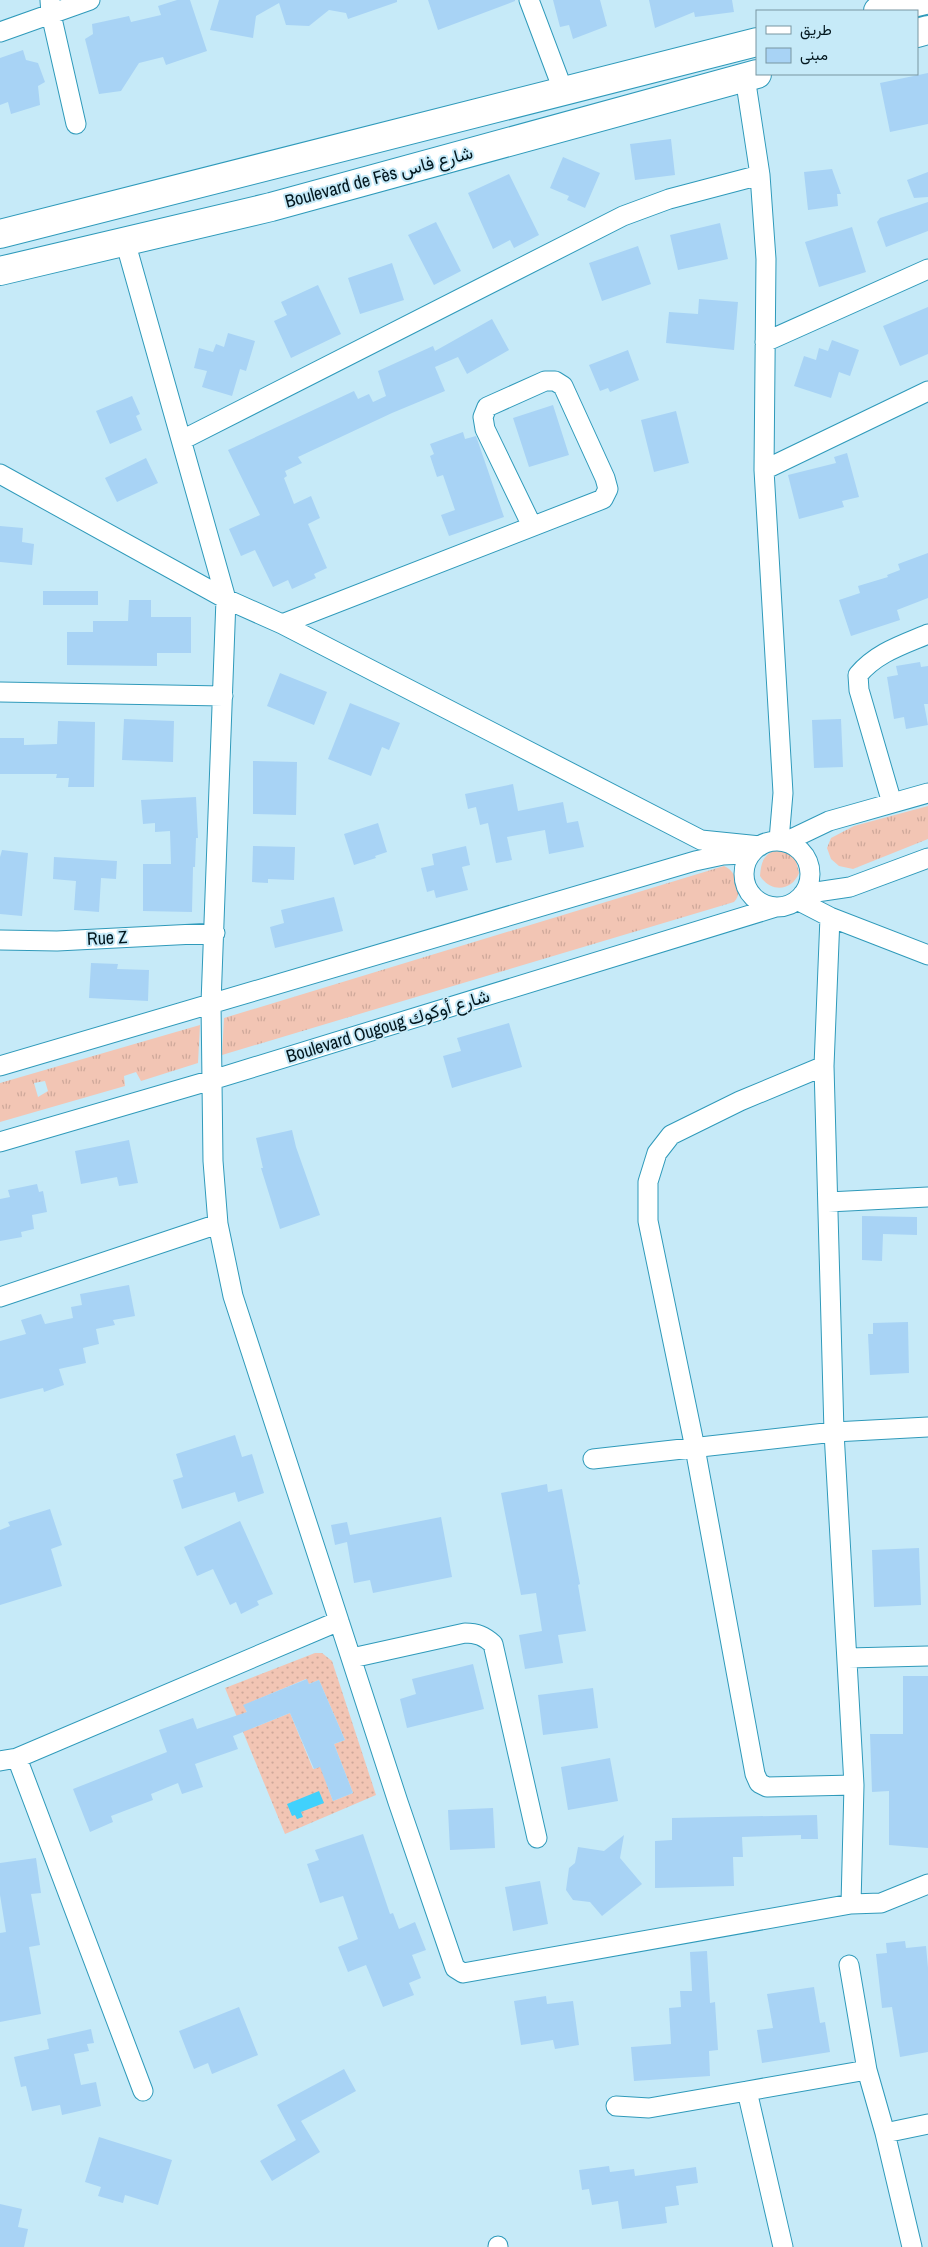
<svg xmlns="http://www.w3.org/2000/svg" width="928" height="2247" font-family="'Archivo Narrow',Vazirmatn,sans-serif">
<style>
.grass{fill:url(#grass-tufts);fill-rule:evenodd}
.garden{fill:url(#garden-dots);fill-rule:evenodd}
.water{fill:#41d1fc}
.building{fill:#a8d3f5}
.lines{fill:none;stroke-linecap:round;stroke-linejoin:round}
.street-casing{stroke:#2f9aba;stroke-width:21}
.secondary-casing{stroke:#2f9aba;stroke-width:30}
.street{stroke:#fff;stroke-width:19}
.secondary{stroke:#fff;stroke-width:28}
.labels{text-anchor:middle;stroke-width:4;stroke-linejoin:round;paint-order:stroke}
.street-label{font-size:18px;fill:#03171e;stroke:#c6eaf8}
</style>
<defs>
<pattern id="grass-tufts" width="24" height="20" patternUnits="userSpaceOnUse" patternTransform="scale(1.25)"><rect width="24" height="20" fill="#f2c5b4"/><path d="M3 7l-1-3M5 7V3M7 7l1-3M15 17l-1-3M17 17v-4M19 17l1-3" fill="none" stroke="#cea89a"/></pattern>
<pattern id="garden-dots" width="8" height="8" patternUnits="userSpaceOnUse" patternTransform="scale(1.25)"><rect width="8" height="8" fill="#f2c5b4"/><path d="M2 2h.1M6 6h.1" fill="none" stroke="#cea89a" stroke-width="1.8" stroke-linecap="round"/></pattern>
</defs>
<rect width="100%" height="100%" fill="#c6eaf8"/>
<path class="grass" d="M928 806V839L853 869 839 866 831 859 827 848 831 838 854 826Z
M780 849 795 856 799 873C792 891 771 893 760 876 761 861 764 853 780 849Z
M724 866C736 870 744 893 734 902L222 1055 224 1018Z
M200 1025 198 1063 141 1081 136 1072 124 1076 125 1086 0 1122V1083ZM45 1081 48 1091 38 1097 34 1083Z"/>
<path class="garden" d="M315 1653H322L332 1661 376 1795 285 1834 225 1688ZM306 1679 309 1684 319 1680 345 1740 334 1744 353 1793 333 1801 326 1782 324 1765 313 1769 290 1713 253 1728 244 1705Z"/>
<path class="water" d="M319 1791 324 1803 301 1812 303 1817 297 1819 295 1815 292 1816 287 1804Z"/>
<path class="building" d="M177 0H190L207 51 166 65 163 57 139 63 121 91 99 94 85 39 93 34 92 24 129 16 131 22 161 15 158 6Z
M219 0H397V2L348 19 346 13 329 10 309 26 286 25 279 3 256 16 253 38 210 30Z
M428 0H515V1L438 30Z
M553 0H600L607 26 573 39 569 25 560 27Z
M649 0H732L734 12 695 17 694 12 655 28Z
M23 50 26 60 38 63 45 82 38 86 40 105 11 114 8 102 0 105V58Z
M928 73V124L890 132 880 83Z
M671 139 675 175 635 180 630 144Z
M563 157 600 173 585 208 567 200 569 196 550 188Z
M832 169 841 194H837L838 206 808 210 804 172Z
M928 172V197L914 198 907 180Z
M509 174 539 235 514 248 510 240 493 249 468 193Z
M928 202V231L886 247 877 222 880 218Z
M436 222 461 271 434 285 408 235Z
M720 223 728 259 678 270 670 235Z
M852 227 866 272 819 287 805 242Z
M638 246 651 284 602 301 589 263Z
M392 263 404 300 360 314 348 278Z
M318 285 341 334 291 358 274 321 287 315 281 302Z
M699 299 738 302 734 350 666 343 669 312 698 314Z
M928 307V354L900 366 883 326Z
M492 319 509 350 467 374 458 357 435 367 445 391 392 413 298 457 302 463 285 471 287 476 284 478 294 504 311 496 320 518 308 524 327 568 314 574 316 578 292 589 288 580 273 587 255 550 241 556 229 529 260 515 228 450 354 391 358 399 369 394 373 402 386 396 378 371 433 346 435 351Z
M228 333 255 341 246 371 240 369 232 396 202 387 207 371 194 368 199 348 213 352 216 344 224 347Z
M832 340 859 350 850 376 839 372 831 398 794 386 804 356 816 360 819 348 828 351Z
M628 350 639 380 610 392 608 388 600 391 589 365Z
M132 396 140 414 136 416 142 430 110 444 96 411Z
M553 405 569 455 529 467 513 418Z
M676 411 689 463 654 472 641 420Z
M463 432 465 439 476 436 504 517 449 536 441 515 455 510 443 475 437 477 430 456 434 454 430 444Z
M847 453 859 497 842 501 844 507 799 519 788 475 836 463 834 457Z
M146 458 158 483 117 502 105 478Z
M0 526 23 528 22 542 34 544 32 565 0 562Z
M928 553V598L897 610 900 620 851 636 839 600 860 593 858 586 888 577 887 575 900 570 898 564Z
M43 591H98V605H43Z
M129 600H151V617H191V653H157V666L67 665V632H93V621H128Z
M920 662 921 667 928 666V704H924L928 725 906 729 904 717 894 719 887 677 898 675 896 666Z
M280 673 327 692 314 725 267 706Z
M350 703 400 723 389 750 382 747 371 776 328 759Z
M124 719 174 721 173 762 122 760Z
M841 719 843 767 814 768 812 720Z
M58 721 95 722 94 787H68L69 778H56L57 774H0V738H24V745L57 744Z
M253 761 297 762 296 815 253 814Z
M513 784 518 811 563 802 567 823 578 821 584 847 549 854 545 830 507 837 512 860 496 863 488 823 480 825 476 807 468 809 465 794Z
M196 797 198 838H196L195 867H193L192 912 143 911V864H171L170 831 155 832V823L143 824 141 800Z
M378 823 387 852 375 856 376 858 354 865 344 834Z
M253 846 295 847 294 880 268 879V883L252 882Z
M466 846 470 865 462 867 468 890 436 898 434 890 427 892 421 868 434 865 432 854Z
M2 850 28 853 22 916 0 914V857Z
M54 857 117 861 116 879 101 878 99 912 74 910 76 881 53 879Z
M334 897 343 931 275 948 270 927 284 923 281 910Z
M91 963 118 964 117 969 149 970 148 1001 89 998Z
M509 1023 522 1067 452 1088 443 1056 461 1051 457 1038Z
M292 1130 296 1147 320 1215 280 1229 261 1168H263L256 1138Z
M129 1140 138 1183 119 1186 117 1177 81 1184 75 1151Z
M37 1184 39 1192 43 1191 47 1212 32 1215 34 1229 21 1232 22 1237 0 1241V1199L10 1197 8 1190Z
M862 1216 917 1217V1235L883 1234 882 1261 862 1260Z
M129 1285 135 1316 113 1320 115 1325 96 1329 99 1344 83 1348 86 1363 59 1369 64 1385 44 1392 43 1388 0 1399V1341L26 1334 21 1320 41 1314 45 1324 73 1318 71 1307 82 1305 80 1294Z
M908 1322 909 1373 870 1375 868 1334H873V1323Z
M235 1435 242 1457 252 1454 264 1493 238 1502 235 1492 182 1509 173 1480 183 1477 176 1454Z
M547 1484 548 1492 562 1489 580 1584 578 1585 586 1631 558 1635 563 1663 525 1669 519 1635 542 1631 536 1593 521 1595 501 1493Z
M50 1509 62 1545 51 1549 62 1586 0 1605V1530L10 1526 8 1522Z
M441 1517 452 1577 373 1593 370 1580 354 1583 347 1542 335 1545 331 1525 347 1522 350 1535Z
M240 1521 273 1594 257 1601 259 1605 241 1614 236 1602 230 1605 213 1569 197 1576 184 1547Z
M919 1548 921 1605 874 1607 872 1550Z
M473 1664 484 1709 407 1728 400 1699 416 1694 412 1679Z
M903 1676H928V1848L889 1845V1791L872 1792 870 1734H903Z
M307 1679 309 1684 319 1680 345 1740 334 1744 353 1793 333 1801 320 1767 314 1769 290 1713 233 1736 238 1749 195 1764 203 1787 182 1794 178 1783 151 1794 153 1800 111 1816 113 1822 90 1832 73 1789 167 1752 159 1730 193 1718 197 1729 247 1712 243 1705Z
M593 1688 598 1728 543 1735 538 1695Z
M610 1758 618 1801 568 1810 561 1767Z
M493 1808 495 1848 450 1850 448 1810Z
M817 1815 818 1839H801V1835L742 1837 743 1857H733L734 1886 655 1888V1841L672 1840V1818Z
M363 1834 390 1914 393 1913 399 1929 415 1922 426 1950 412 1955 421 1978 409 1983 414 1995 383 2007 366 1965 348 1972 338 1947 358 1939 343 1896 320 1903 307 1864 319 1860 315 1850Z
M624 1835 620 1858 642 1884 602 1916 590 1902 573 1900 566 1890 569 1868 575 1863 578 1847 604 1851Z
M36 1858 41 1893 31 1894 40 1945 29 1947 41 2014 0 2022V1933L6 1932 0 1895V1863Z
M540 1881 548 1924 513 1931 505 1887Z
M905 1941 906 1948 926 1946 928 1968V2052L900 2057 892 2007 882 2008 876 1954 887 1953 886 1943Z
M707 1951 710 2003 715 2002 718 2050 709 2051 710 2076 634 2081 631 2047 671 2044 669 2008 681 2007 680 1991H692L690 1952Z
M814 1987 820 2023 825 2022 830 2052 762 2063 757 2030 773 2028 767 1994Z
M546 1996 547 2004 573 2001 579 2045 555 2049 553 2040 521 2045 514 2001Z
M239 2007 258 2055 212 2074 208 2063 194 2069 179 2031Z
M91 2029 94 2043 87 2044 89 2051 74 2054 81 2085 96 2082 101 2106 62 2115 60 2105 32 2111 26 2086 21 2087 14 2057 49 2049 47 2039Z
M344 2069 356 2091 301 2121 320 2152 272 2181 260 2161 296 2140 277 2105Z
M99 2137 172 2160 158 2205 125 2195 123 2203 98 2196 101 2187 85 2182Z
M609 2166 610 2172 634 2169 635 2176 696 2167 698 2183 676 2186 679 2205 665 2207 667 2223 622 2229 618 2201 592 2205 589 2189 582 2190 579 2170Z
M0 2204 22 2209 18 2227 28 2229 24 2247H0Z"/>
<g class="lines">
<defs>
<path id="street" d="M50 0 51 14 76 124
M529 0 563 90
M0 32 90 0
M745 77 760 175 766 259 764 470 783 793 779 840
M125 241 226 599 211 1003 213 1161 218 1224 233 1296 398 1802 455 1968 463 1973 851 1904 881 1903 928 1884
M765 342 928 269
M182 440 623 216 669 199 760 175
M764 470 928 391
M0 474 226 599 282 624 701 840 760 846
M282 624 603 499 608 489 605 478 563 386 555 381H545L487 407 483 417 485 429 532 526
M0 692 223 696
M892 803 859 690 858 675C876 653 902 645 928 634
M744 874a33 33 0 1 1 66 0a33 33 0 1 1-66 0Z
M785 842 829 821 928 793
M803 894 850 887 928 858
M797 900 830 917 928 955
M830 917 824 1066 834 1432 854 1785 851 1904
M0 940 57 941 215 933
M0 1066 695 861 723 855 744 854
M824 1066 740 1101 671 1135 657 1153 648 1182V1221L695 1448 755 1774 759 1783 767 1787 854 1785
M0 1142 212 1080 776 907
M828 1202 928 1197
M0 1297 218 1224
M593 1459 834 1432 928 1427
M352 1658 465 1633C477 1633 484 1636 493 1644L537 1838
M848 1658 928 1656
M17 1758 143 2091
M0 1761 17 1758 339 1621
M849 1965 867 2070 885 2133 912 2247
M747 2091 867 2070
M616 2106 649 2108 747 2091 783 2247
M885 2133 928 2124
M498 2247V2246"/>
<path id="secondary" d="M878 11 925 0
M917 33 928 30
M0 234 757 42
M0 271 271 207 757 74"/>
</defs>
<use href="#street" class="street-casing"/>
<use href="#secondary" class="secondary-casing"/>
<use href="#street" class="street"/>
<use href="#secondary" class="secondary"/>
</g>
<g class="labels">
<g class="street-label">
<text transform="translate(379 177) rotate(-15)" y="6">Boulevard de Fès شارع فاس</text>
<text transform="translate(107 938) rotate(-3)" y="6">Rue Z</text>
<text transform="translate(388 1026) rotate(-17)" y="6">Boulevard Ougoug شارع أوكوك</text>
</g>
</g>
<rect x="756" y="10" width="162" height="65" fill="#c6eaf8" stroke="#7896a1"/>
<rect x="766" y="26" width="25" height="8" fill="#ffffff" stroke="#7896a1"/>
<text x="800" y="35" font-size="15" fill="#03171e">طريق</text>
<rect x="766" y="48" width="25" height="15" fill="#a8d3f5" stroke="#7896a1"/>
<text x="800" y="60" font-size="15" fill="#03171e">مبنى</text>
</svg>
